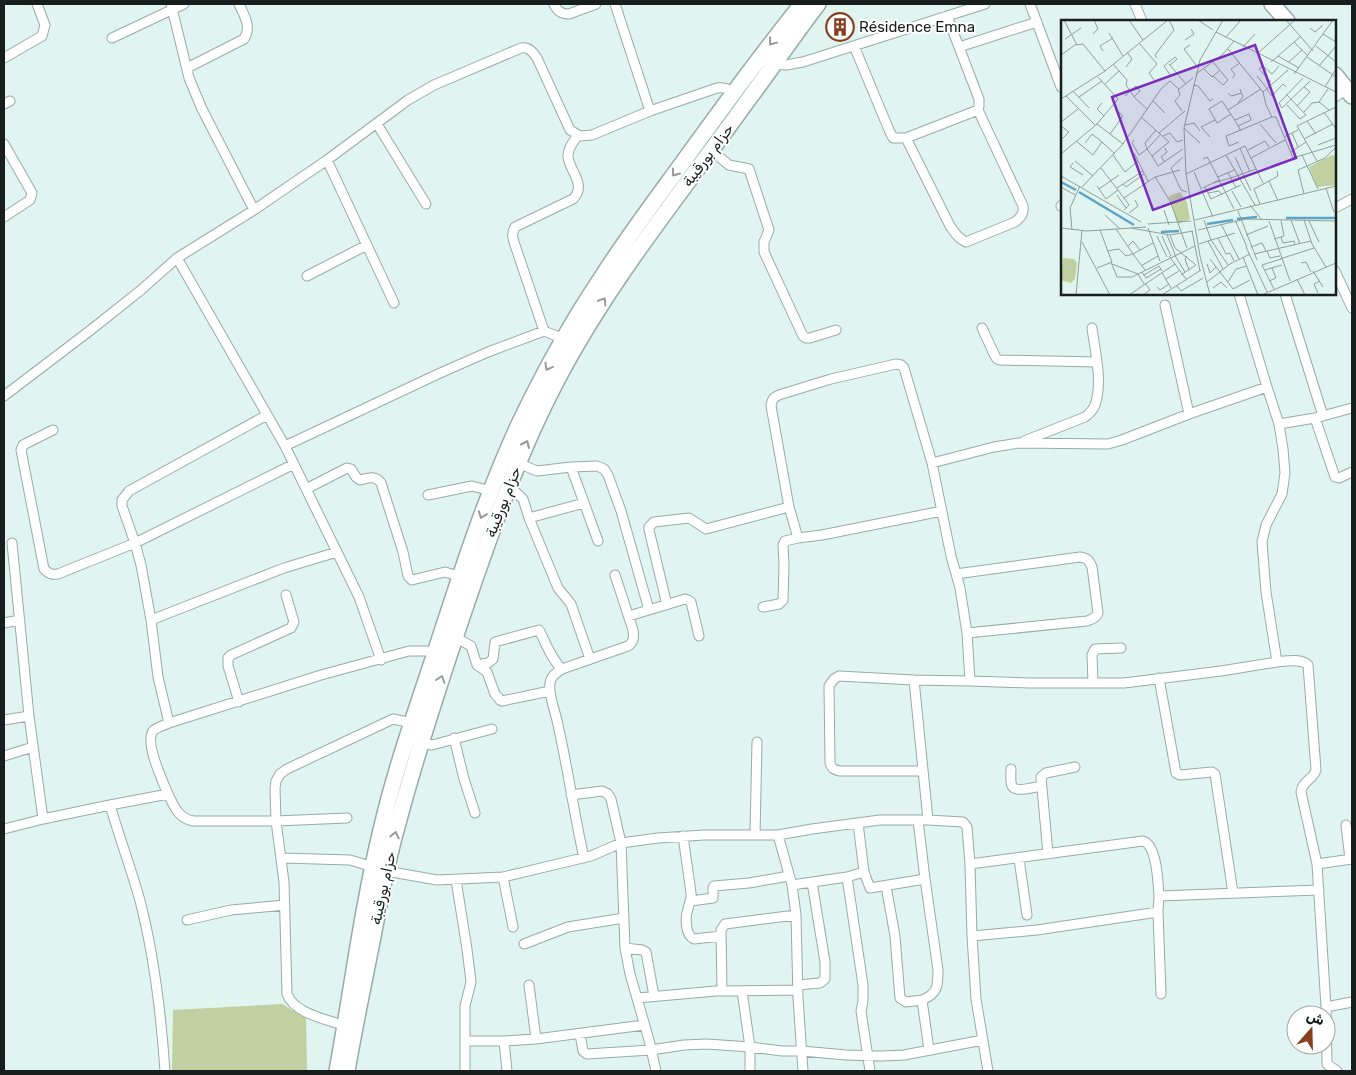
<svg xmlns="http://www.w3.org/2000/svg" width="1356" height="1075" font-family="Rubik,Cairo,sans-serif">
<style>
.green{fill:#c0d0a0}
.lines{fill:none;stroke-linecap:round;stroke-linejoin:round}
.minor-casing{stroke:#98aba6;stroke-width:11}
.primary-casing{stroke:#98aba6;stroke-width:18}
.trunk-casing{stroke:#98aba6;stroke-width:18}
.minor{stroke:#fff;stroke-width:9}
.primary{stroke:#fff;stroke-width:15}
.trunk{stroke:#fff;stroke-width:15}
.oneway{stroke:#979a99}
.labels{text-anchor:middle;stroke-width:4;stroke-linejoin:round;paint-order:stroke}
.poi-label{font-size:15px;fill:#171e1c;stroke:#fff;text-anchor:start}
.street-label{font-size:15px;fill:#171e1c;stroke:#fff}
.inset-river{fill:none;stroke:#5ca3c5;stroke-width:2.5}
.inset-road{fill:none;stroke:#909f9b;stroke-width:1}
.view{fill:#7b2cbf;fill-opacity:0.15;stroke:#7b2cbf;stroke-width:2.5}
.inset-edge{fill:none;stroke:#171e1c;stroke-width:2.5}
</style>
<rect width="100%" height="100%" fill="#e1f5f0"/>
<path class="green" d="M282 1004 306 1018 307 1071H172L173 1010Z"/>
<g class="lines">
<defs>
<path id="minor" d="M171 4 189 78 202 109 254 210
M554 4C557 11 561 14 569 14L596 4
M615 4 650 111
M1030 4 1061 87
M1135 4 1142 21
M112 38 184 4
M854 46 889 130 893 138H906L978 110
M959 47 1037 22
M4 58 42 36 45 25 37 4
M774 64 786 65 803 62 985 4
M187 68 244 39C252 27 244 15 239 4
M1335 97 1347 89
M4 104 10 101
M377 124 426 204
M906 138 950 226C955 233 958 238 966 242L1015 222C1021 217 1024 214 1023 206L978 110 979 106V99L947 16
M4 144 32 193 30 200 4 217
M711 150 729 165 749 169 769 230 764 242V252L803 336 806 338H810L836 330
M327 160 394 303
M1061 206 1062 205
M1335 208 1352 199
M177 258 285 446 438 374 488 352 544 331 564 339
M1335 271 1352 308
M307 276 367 245
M1239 294 1267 387 1279 424 1283 449 1285 473 1282 494 1266 525 1262 542 1266 592 1277 662C1286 661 1301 658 1308 665L1316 770C1313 780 1302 781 1301 792L1317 864 1326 1007 1327 1064 1337 1071
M1285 294 1323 416
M1165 305 1189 414
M982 328 995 356 997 359 1000 360 1096 362
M544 331 515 245C513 239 511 234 515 227L573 199C587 185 570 172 568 157 567 149 574 141 578 135
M4 396 92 329 141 290 177 258 254 210 327 160 408 100 434 85 521 48C529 47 532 51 537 58L570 130 580 136 592 135 650 111 717 88C724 87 728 89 734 92
M267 415 129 491 122 500V506L135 543 294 464
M1315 418 1335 477 1339 478 1352 472
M1279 424 1315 418 1352 408
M53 430 23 445 21 450 44 569C49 574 52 575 58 574L135 543 141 565 151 620 284 568 337 552 285 446
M1024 441 1085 417C1089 414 1093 410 1095 405 1103 383 1095 351 1092 328
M518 463 537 471 571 467 597 466 604 469 608 475 621 511 649 610
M932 463 994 447 1019 443 1108 444 1122 440 1189 414 1267 387
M571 467 598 541
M508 485 523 499 529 518 558 588 571 604 590 659
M306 489 347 468 351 469 356 477 360 480C368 478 375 475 381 483L403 552 408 576 412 580 445 572 461 577
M428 495 472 486 491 491
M942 511 822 535 798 538 789 507 771 406C772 398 775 396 782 394L831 379 896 364 901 365 904 368 932 463 951 556 960 588 967 633 970 681
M529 518 584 503
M12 543 29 716 43 819
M337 552 359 597 381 660
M956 574 1080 557C1087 558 1089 560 1092 567L1098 613C1096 618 1092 619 1087 621L967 633
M667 605 649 530V527L654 522 689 518 706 529 789 507
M763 607 779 604 783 600 784 565 783 545 785 541 798 538
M629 616 685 599 688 600 691 602 699 636
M151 620 158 677 169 723 321 675 409 651H435
M4 623 20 620
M455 637 471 646 477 665 487 672 495 694 500 700 502 701 550 691
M477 665 488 663 493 659 495 642 539 630C546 643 551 659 562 669
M1159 678 1176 773 1180 775 1212 772 1215 774 1233 893
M914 680 928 820
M1093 683 1092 655 1095 649 1121 648
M239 702 228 666V658L231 655 291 628 294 622 286 595
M4 720 29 716
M454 738 464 779 475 813
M421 743 432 745 492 729
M4 756 33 747
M1011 769C1011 773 1010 782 1012 786 1016 793 1035 787 1041 786
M922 771H840C835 770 832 769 830 763L829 686 834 679 839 676 914 680 970 681 1029 683H1124L1221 671 1277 662
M168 794C163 782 143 740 154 730 158 727 165 725 169 723
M571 795 602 791 608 794 611 799 621 843 625 948 630 974 649 1040 656 1071
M110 805 168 794C174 806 178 818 193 821H276L347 818
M918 820 925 879 938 970C938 985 938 994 922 1000L929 1050
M1346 825 1350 859
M4 829 43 819 110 805C119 836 130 866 139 897 154 953 161 1013 165 1071
M755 835 757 742
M778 835 792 885 796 915 798 998 803 1071
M683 836 691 893C692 899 689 903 688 909 685 917 685 935 694 939L721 936
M1048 854 1041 777 1046 773 1075 767
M282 858 350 860 373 867
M584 858C574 814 568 769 558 725 556 713 548 695 550 683 551 676 556 673 562 669L628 646C634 642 634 637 633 630L615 575
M1019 859 1027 915
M970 864 1143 841C1157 845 1158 882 1159 896
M1317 864 1352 859
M386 871 437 880 503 877 591 856 621 843 658 838 704 835H778L812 829 880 820H928L963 822 967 827 970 864 972 936 976 999 988 1071
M864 872 870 888 925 879
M503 877 513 927
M847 877 863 985V1001L861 1011 870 1071
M456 880 467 949 471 982 465 1006V1071
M792 885 847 877 864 872 858 823
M886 886 895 936 900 998 906 1002 922 1000
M691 901 713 898V888L714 886 749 883 789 876
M1158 912 1161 994
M187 920 231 910 285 905
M972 936 1037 930 1158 912 1159 896 1319 890
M524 944 568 927 624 918
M625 948 642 950 646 952 654 996
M529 985 536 1039
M798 985 820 983 825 979V962L812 882
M722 991 721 930 725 924 796 915
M637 998 716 991 798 990
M1326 1007 1352 1002
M336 1023C320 1018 293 1011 287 994L284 882 276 821 275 788 276 781 280 774 287 769 393 719 412 723
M580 1034 583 1051 587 1054 651 1050 684 1045 707 1044 750 1047 742 991
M465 1041H504L536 1039 644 1025
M504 1041 507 1071
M750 1071V1047L782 1051H802L846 1055 881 1056 904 1055 983 1040"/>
<path id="primary" d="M1272 4 1287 21
M1335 75 1352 96"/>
<path id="trunk" d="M337 1071C352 990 362 907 382 826 396 766 417 708 436 650 461 573 486 495 520 422 544 372 571 323 602 277 626 239 654 202 681 165 720 111 760 56 802 4
M347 1071C355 1024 365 978 374 931 381 896 387 861 397 827 416 754 440 682 464 611 491 532 518 454 557 380 610 279 682 192 748 100 772 68 794 35 818 4"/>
</defs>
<use href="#minor" class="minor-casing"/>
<use href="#primary" class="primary-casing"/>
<use href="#trunk" class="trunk-casing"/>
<use href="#minor" class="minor"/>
<use href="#primary" class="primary"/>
<use href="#trunk" class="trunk"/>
</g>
<defs><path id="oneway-chevron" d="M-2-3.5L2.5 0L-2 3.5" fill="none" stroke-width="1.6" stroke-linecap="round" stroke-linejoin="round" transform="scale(1.25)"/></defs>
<g class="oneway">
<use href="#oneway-chevron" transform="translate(772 42) rotate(127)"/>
<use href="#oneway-chevron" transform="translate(675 173) rotate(126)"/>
<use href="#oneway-chevron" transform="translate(603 301) rotate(-58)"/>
<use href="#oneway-chevron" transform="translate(548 367) rotate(119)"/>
<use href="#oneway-chevron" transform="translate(526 444) rotate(-66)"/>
<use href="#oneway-chevron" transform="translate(482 515) rotate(110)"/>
<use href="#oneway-chevron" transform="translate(441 679) rotate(-72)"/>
<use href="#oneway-chevron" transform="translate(395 835) rotate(-77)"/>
</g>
<defs>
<symbol id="building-ring" viewBox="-11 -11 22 22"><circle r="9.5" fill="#fff" stroke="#873f20" stroke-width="1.5"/><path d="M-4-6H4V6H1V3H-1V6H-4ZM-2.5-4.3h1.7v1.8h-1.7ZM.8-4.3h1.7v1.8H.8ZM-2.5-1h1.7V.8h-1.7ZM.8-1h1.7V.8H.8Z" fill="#873f20"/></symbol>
</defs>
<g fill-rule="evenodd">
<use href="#building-ring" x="824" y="11" width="32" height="32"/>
</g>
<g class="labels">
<g class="poi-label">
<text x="859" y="32">Résidence Emna</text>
</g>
<g class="street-label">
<text transform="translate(708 155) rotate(-53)" y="5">حزام بورقيبة</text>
<text transform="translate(503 502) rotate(-69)" y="5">حزام بورقيبة</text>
<text transform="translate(383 888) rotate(-78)" y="5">حزام بورقيبة</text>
</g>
</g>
<g transform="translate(1061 20)">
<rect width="275" height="275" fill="#e1f5f0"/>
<path d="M271 135 275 136V165L256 167 248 147ZM119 172 126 182 129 199 117 204 108 176ZM2 238 13 239 16 243 14 259 10 263 0 260Z" fill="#c0d0a0"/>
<path class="inset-river" d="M0 162 15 170M18 172 73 205M225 198H275M176 199 196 197M146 204 172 200M100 212 118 211"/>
<path class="inset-road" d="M3 0 16 25M68 0 82 20M137 0 152 10M225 0 252 31M249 8 254 12 262 5M155 12 275 72M48 13 62 36M32 14 37 9 33 0M262 14 275 22M165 17 180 0M4 19 20 8M124 20 133 14 130 9M233 22 247 36M78 23 96 44 88 53 93 60M129 25 123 29 135 45M255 26 275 42M182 27 194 14M167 29 202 72 205 85 211 97H215L232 138 275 125M42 31 39 26 52 18M196 34 234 0M0 35 14 25 22 24 44 51 107 0M217 36 238 48M246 37 275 57M96 38 94 35 113 10 108 0M152 42 167 60 162 65 152 56M210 42 239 17M228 42 241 30M52 44 66 60 65 65 74 78 86 89M108 44 124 63M109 45 116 39 114 37 103 46 110 56 116 53M258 46 275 26M65 47 71 39 66 32M143 49 151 57 158 51M135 54 162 34 173 21M233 54 272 0M196 56 207 70M171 58 174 55 170 49 179 43M242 58 218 83 221 88 249 61M210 62 198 49 202 46 211 54 218 46M44 64 58 51M132 65 137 66 149 81 152 79M264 67 275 49M117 69 119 75 114 81 121 91M206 70 211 76 222 64 225 67M12 71 28 88M202 72 227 50M167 73 170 76 181 73M5 76 34 105M64 76 75 66 79 71 73 77M18 77 41 61M0 79 44 51M92 81 104 93M258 82 267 69M41 83 36 89 43 96M177 83 182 77 179 69M226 85 239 99 245 95 226 75M236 86 249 72 243 67M167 90 200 69M243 92 251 83 258 82 268 90M263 92 275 109M170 94 156 103 148 89 161 81 175 102 180 111M80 97 98 113 124 91M174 100 188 94 190 100 177 106M246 101 255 114M0 102 17 89M36 104 62 124M199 104 215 123M124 105 133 103 139 111M0 106 8 112 0 120M123 108 139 123M95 110 84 123 86 129 100 114M231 113 237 127M49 114 62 96 54 89 56 87M102 116 109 113 116 122 122 120M149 117 140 107 154 100M223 117 237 110M243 119 272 104M73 120 71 123 78 135 86 129 91 136 108 122 98 113M15 121 32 135 41 122 54 134M178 122 168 126 165 116 211 97M24 123 31 114 41 122M257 125 275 118M179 128 189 152M187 130 204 121 208 127M230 132 245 122M73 133 87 161M0 134 36 104 57 79 37 57M52 135 64 152 77 141M165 135 194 185M241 135 257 169M91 136 97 146 122 129M122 137 110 148 120 170 126 172M174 137 190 171M190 138 224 120M142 139 146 137 149 142 173 189M14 141 32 156M103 141 100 137 106 132 104 128M256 141 236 106 275 87M12 143 9 147 22 155M40 148 63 178 94 157 109 181 126 228M133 152 152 197M125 154 184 126 202 163M0 156 80 202M94 157 119 150M157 157 173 150M208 161 217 156 216 151M152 163 170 158 167 153M62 164 65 167 83 154M36 166 38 169 58 155M0 167 14 175M21 167 62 124 100 69 109 61 118 69 132 58M144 167 150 179 180 165M56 168 82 151M142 168 158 160M175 168 170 158 195 149M265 168 273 192M38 169 45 179 57 170M171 171 180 187M147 173 158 171 161 175M243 174 237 150 264 138 275 127M56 175 65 188M199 184 193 169 208 161 217 181M189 185 201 200M63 190 68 185 63 178M103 190 108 205M177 191 196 240M68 193 77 186 74 180M44 195 59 209M134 200 275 166M174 200 186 227M230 200 239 224M243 200 251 224 265 247M208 201 229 261M248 201 258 222M87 204 130 201M160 204 178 239M0 208 26 211 85 207M70 208 109 215M87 208 99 241M55 209 72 234 92 223M11 210 9 188 19 166M137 210 185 199 275 201M131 211 139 251M106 215 114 234M185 215 207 206M96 216 106 237M101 216 110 236M220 217 222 223 233 221 234 225M157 218 165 234 169 233 173 241M213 219 223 216 220 200M147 221 162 249M21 222 49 275M138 224 150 220 143 200M67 226 72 221 79 230M185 227 206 272M190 227 201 223 205 231M46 231 58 229 65 236 72 234M206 231 209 238 219 236M72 234 84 250M113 234 124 252M193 234 250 221M108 236 125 259M126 236 124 239 128 250M182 237 197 275M149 239 172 269 189 260M219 239 253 228M50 242 56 257H71L134 226M240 243 245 242 250 252M51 244 77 254 83 264M146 244 149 253 155 247M167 245 150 220 174 213M80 246 97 236M36 248 51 242 39 210M204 250 221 245M252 251 262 267M81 252 85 258 100 249M101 253 110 268M83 255 98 246 101 251M120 255 135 245 114 228 109 215 132 211M105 259 118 251M236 259 244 275M208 261 215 258 211 248M146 262 169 244 189 234M167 262 175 249 186 246M115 265 120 271 142 258M96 267 99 270 108 264M152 268 160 262 166 268M213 269 201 245 220 239M257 273 253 264 259 261M15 275 21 210M68 275 114 244M82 275 89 270 84 263M101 275 140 250M149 275 139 236 125 154 123 108 139 40 162 0M201 275 275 243"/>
<path class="view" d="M194 25 235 138 92 190 51 77Z"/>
<rect width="275" height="275" class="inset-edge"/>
</g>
<rect width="1356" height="1075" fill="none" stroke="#171e1c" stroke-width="10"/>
<g transform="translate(1311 1030) rotate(20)"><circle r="24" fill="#ffffff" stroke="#a2a5a4"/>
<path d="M0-4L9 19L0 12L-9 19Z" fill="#873f20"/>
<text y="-8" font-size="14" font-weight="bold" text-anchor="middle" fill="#171e1c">ش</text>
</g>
</svg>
